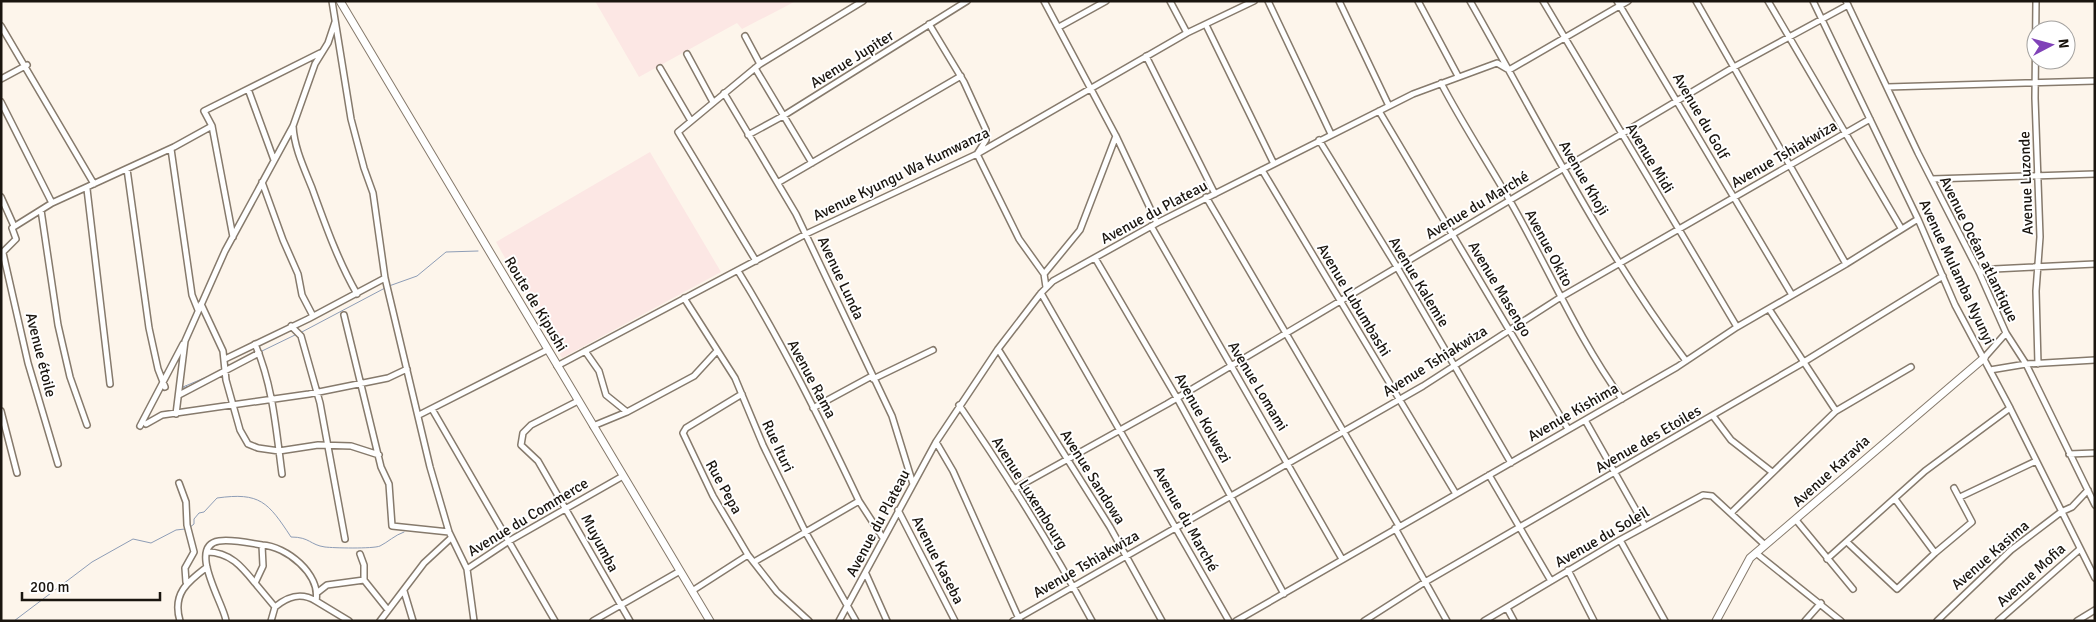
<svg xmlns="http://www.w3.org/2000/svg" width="2096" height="622" font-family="Signika,sans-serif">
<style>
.industrial{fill:#fce7e4}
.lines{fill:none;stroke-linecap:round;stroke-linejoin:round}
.stream{stroke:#8e9db6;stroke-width:1}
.street-casing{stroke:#867a6c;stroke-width:8}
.secondary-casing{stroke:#867a6c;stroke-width:9}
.street{stroke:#fff;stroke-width:5}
.secondary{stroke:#fff;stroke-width:7}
.labels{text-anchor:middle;stroke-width:4;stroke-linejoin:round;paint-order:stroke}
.street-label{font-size:15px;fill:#1a150f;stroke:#fff}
</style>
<rect width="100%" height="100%" fill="#fdf5eb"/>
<path class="industrial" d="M595 1H796L742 29 737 23 639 77Z
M650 152 721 272 562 358 496 242Z"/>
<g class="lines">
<path class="stream" d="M389 286 417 276 446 252 478 251
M300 333 385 288
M260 352 297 334
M186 386 189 388 183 387 216 373
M189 528 194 524V519L199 513 204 512 217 498C260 492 268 502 291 537 310 537 310 545 325 547 333 548 373 549 380 546 388 542 395 535 404 532
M14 621 92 562 133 539 151 543 176 530 185 529"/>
<defs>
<path id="street" d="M332 1 351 119 364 168 373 193 385 278 430 467 449 532 467 569 474 621
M1044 1 1117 138 1157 223
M1170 1 1187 33
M1268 1 1331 134
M1339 1 1389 106
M1418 1 1458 76
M1470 1C1539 122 1602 249 1686 361
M1543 1 1737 327
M1617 1 1792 295
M1696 1 1846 264
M1768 1 1901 228
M1813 1 1918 219 1955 305 2010 408 2095 578
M1846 1 1918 153 1979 272 2006 333 2026 364 2095 505
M2036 1 2035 98 2040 237 2036 291 2038 364
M929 24 964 82 986 130V140L977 154 1019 239 1044 274 1046 287
M1206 25 1274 164
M1 26 94 184
M1059 27 1106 1
M745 36 760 64
M687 54 713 102
M1146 56 1215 194
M660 68 691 121
M755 68 812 163
M1 79 27 65
M1441 83C1462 123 1487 161 1510 201 1548 267 1577 337 1622 399
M1887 87 2095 81
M248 89 274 160
M724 93 796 214 892 416 913 484
M1 102 52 203
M1379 111 1568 429
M212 126 233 237
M293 126C294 147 304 168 312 188 325 224 338 261 357 294
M748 135 783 116 967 1
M1319 140 1397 267 1511 463
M171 149 192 295 198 310
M127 169 149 328 158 369 165 387
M1262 170 1456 494
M1932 179 2095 174
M262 182 283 240 298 274 302 295 313 316
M779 182 961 76
M87 189 110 384
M1 197 14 226
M1206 197 1399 526
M41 210 58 325 70 377 87 425
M1151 226 1342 559
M3 253 28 363 58 464
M1 254 16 239 12 228 52 203 174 147 212 126 204 111 320 53
M1095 258 1177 398 1284 594
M756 261 678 132 760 64 863 1
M738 271C783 344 822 423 859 501
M1979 272 1994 269 2095 264
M1044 274 1080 230 1116 136
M1041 293 1229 621
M684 298 735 378 763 445 806 533 856 621
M201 304 223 351 226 380 240 430 248 444 258 448 279 451 318 445 351 446 379 455
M1769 309 1836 411
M344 315 381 467 389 484 392 526 449 532
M291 326 301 336 320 403 345 539
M255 344C273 386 276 429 282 474
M998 349 1110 527 1162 621
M585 351 599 371 606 395 627 412
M1984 358 2006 333
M225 359 308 319 385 278
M557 366 806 234 977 154 1187 33 1254 1
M1990 370 2026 364 2095 360
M873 379 933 350
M179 395 259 353
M578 401 531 425 523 433 521 445 538 461 630 621
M959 405C1007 475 1052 547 1092 621
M813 408 872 376
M432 409 555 621
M1 411 17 473
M176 414 185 341 225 251 293 126 315 64 328 43 335 22
M419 415 547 350
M1713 416 1731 440 1772 472
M1585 420 1645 526
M146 424 162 415 309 394 388 378 407 369
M140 426 183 344
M593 426 627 412 694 376 716 352
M936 442 953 471 1020 621
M2069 454 2095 453
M1489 475 1551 581
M179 483 186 502 187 525 194 552 185 568 186 582
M1014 489 1167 404 1734 67 1848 5
M1960 497 2036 461
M1895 499 1935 553
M898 510 955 621
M1731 513 1836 411 1911 367
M1796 520 1853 589
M1395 528 1447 621
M1620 540 1665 621
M1847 542 1897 589 1935 553 1972 522 1954 488
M207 552C230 552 242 567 255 583
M1756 553 1841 621
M360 554 364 565V580
M748 555 777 592 809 621
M1827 559 1925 471 2010 408
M754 562 859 501 883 538
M467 569 509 541 623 476
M1568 570 1594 621
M866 574 887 621
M404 591 413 621
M692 591 748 555 713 496 683 433 686 428 742 394
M318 592 327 585 364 580 388 610
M275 607C288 596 301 592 316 601
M1507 608 1514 621
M180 621C172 594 187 582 207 567
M226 621C225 606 186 546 219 541 232 539 249 543 262 545
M271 621 275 607 255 583 263 566 262 545C286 546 321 574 316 601L349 621
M380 621 424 563 451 538
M593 621 680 571
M839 621 936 442 998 349 1041 293 1053 281 1157 223 1413 94 1497 63 1509 70 1628 1
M1013 621 1423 386 1561 297 1870 119
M1236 621 1677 367 1737 327 1846 264 1918 219
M1364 621 1425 582 1799 365 1943 276
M1484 621 1620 540 1703 495 1712 496 1765 545
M1805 621 1821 603
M1937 621 2011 550 2061 512 2072 507 2088 490
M1998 621 2080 549
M2077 621 2095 610"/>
<path id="secondary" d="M340 1 710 621
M1716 621 1750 558 1984 358"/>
</defs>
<use href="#street" class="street-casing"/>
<use href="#secondary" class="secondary-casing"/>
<use href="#street" class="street"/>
<use href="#secondary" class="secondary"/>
</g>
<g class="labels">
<g class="street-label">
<text transform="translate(852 59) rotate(-32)" y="5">Avenue Jupiter</text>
<text transform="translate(1701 116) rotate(60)" y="5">Avenue du Golf</text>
<text transform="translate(1784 154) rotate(-30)" y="5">Avenue Tshiakwiza</text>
<text transform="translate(1650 158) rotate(59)" y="5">Avenue Midi</text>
<text transform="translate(901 174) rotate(-26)" y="5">Avenue Kyungu Wa Kumwanza</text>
<text transform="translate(1584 178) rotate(60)" y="5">Avenue Khoji</text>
<text transform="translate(2026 183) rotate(-92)" y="5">Avenue Luzonde</text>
<text transform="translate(1477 205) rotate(-31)" y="5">Avenue du Marché</text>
<text transform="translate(1154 212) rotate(-28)" y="5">Avenue du Plateau</text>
<text transform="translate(1549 248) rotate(62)" y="5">Avenue Okito</text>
<text transform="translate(1979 249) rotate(64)" y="5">Avenue Océan atlantique</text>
<text transform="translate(1957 272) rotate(65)" y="5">Avenue Mulamba Nyunyi</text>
<text transform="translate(841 278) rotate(65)" y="5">Avenue Lunda</text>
<text transform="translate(1419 282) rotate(59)" y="5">Avenue Kalemie</text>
<text transform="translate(1500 289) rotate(59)" y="5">Avenue Masengo</text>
<text transform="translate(1354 300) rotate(59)" y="5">Avenue Lubumbashi</text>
<text transform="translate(536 304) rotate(59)" y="5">Route de Kipushi</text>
<text transform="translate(41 355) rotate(76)" y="5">Avenue étoile</text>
<text transform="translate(1435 361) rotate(-32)" y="5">Avenue Tshiakwiza</text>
<text transform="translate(812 379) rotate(62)" y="5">Avenue Rama</text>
<text transform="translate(1258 386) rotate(59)" y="5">Avenue Lomami</text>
<text transform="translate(1573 412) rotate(-30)" y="5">Avenue Kishima</text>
<text transform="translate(1203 418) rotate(61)" y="5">Avenue Kolwezi</text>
<text transform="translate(1648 439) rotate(-30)" y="5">Avenue des Etoiles</text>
<text transform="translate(778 446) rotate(65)" y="5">Rue Ituri</text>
<text transform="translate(1831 471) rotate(-42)" y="5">Avenue Karavia</text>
<text transform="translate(1093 477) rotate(58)" y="5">Avenue Sandowa</text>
<text transform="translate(724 487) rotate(61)" y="5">Rue Pepa</text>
<text transform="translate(1030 493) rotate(58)" y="5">Avenue Luxembourg</text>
<text transform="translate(528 517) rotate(-31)" y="5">Avenue du Commerce</text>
<text transform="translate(1186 519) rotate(61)" y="5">Avenue du Marché</text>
<text transform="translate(878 523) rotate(-62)" y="5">Avenue du Plateau</text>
<text transform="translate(1602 537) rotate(-30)" y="5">Avenue du Soleil</text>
<text transform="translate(600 543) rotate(62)" y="5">Muyumba</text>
<text transform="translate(1990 555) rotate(-41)" y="5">Avenue Kasima</text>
<text transform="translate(938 560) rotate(63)" y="5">Avenue Kaseba</text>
<text transform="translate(1086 564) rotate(-30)" y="5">Avenue Tshiakwiza</text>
<text transform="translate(2031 575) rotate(-42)" y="5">Avenue Mofia</text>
</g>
</g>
<rect width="2096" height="622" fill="none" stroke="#1a150f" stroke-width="5"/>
<g transform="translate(2051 45) rotate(84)"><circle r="24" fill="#ffffff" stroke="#a3a19f"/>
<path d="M0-4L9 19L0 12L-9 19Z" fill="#8042b8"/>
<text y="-8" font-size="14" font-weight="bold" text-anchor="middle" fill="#1a150f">N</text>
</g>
<path d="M22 592v8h138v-8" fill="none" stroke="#1a150f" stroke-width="2.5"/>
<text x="30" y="592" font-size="15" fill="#1a150f" stroke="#ffffff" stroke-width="4" paint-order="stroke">200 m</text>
</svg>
